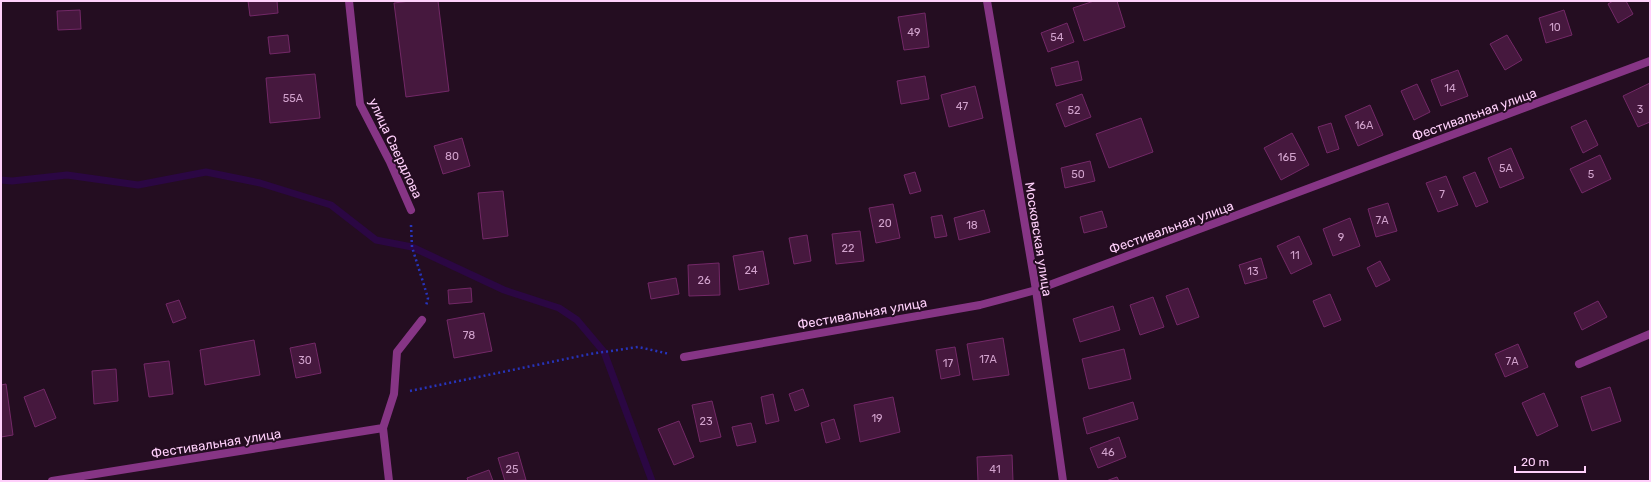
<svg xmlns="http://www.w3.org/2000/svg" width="1651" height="482" font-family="Rubik,sans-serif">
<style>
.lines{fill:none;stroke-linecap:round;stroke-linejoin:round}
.stream{stroke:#2b0743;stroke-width:7}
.building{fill:#46183e;stroke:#732867}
.path{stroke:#2734bc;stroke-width:2.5;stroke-dasharray:2 3;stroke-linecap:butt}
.service{stroke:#863585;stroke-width:8}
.minor{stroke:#863585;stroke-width:8}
.tertiary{stroke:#863585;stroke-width:8}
.labels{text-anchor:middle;stroke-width:4;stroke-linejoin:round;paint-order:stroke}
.number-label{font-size:11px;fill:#d1a2cc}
.street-label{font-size:13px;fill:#ffd0fb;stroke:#240d21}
</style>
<rect width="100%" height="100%" fill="#240d21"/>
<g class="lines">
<path class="stream" d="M1 180 12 181 67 175 138 185 206 172 260 183 331 205 376 240 412 247 504 290 559 308 577 320 604 352 652 481"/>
</g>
<path class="building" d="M248 1H277L278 13 250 16Z
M410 1H438L449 91 406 97 394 3Z
M1094 1H1117L1125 27 1084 41 1073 8Z
M1613 1H1626L1633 14 1618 23 1608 4Z
M80 10 81 29 58 30 57 11Z
M1564 10 1572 35 1546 43 1539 18Z
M925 13 929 47 904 50 898 17Z
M1067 23 1074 42 1048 52 1041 33Z
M288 35 290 52 270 54 268 37Z
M1507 35 1522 60 1505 70 1490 44Z
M1078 61 1082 80 1056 86 1051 68Z
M1458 70 1468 96 1441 106 1431 80Z
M315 74 320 118 270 123 266 78Z
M925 76 929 99 901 104 897 81Z
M1650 83V122L1638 127 1623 96Z
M1417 84 1430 112 1414 120 1401 91Z
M975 86 983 118 949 127 941 95Z
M1082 94 1091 117 1065 127 1056 104Z
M1370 105 1383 135 1358 146 1345 116Z
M1141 118 1153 152 1109 168 1096 134Z
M1586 120 1598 145 1583 153 1571 127Z
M1331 123 1339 149 1327 153 1318 127Z
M1292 133 1309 165 1281 180 1264 148Z
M462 138 470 166 443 174 434 146Z
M1511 148 1524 178 1500 188 1488 158Z
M1600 155 1611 179 1582 193 1570 169Z
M1090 161 1095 181 1065 188 1061 168Z
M915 172 921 191 910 194 904 175Z
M1475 172 1488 202 1476 207 1463 177Z
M1446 176 1458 205 1438 212 1426 183Z
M503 191 508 236 483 239 478 193Z
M1388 203 1397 231 1376 237 1368 209Z
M893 204 900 238 876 243 869 208Z
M984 210 990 232 959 240 954 218Z
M1102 211 1107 227 1084 233 1080 217Z
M942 215 947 236 935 238 931 217Z
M1350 218 1360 246 1333 256 1323 229Z
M860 231 864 261 836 264 832 234Z
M807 235 811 261 794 264 789 238Z
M1299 236 1312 264 1291 274 1277 246Z
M763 251 769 284 739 290 733 256Z
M1261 258 1267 278 1245 284 1239 265Z
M1380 261 1390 280 1376 287 1367 268Z
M719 263 720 295 689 296 688 265Z
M676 278 679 294 651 299 648 283Z
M471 288 472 302 449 304 448 290Z
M1188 288 1199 317 1177 325 1166 296Z
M1330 294 1341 320 1324 327 1313 301Z
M1153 297 1164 327 1140 335 1130 305Z
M179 300 186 318 173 323 166 304Z
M1598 301 1607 317 1582 330 1574 313Z
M1113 306 1120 330 1080 342 1073 319Z
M484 313 492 351 454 358 447 320Z
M1003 338 1009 375 973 380 967 344Z
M254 340 260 375 205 385 200 350Z
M315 343 321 373 296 378 290 348Z
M1518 344 1528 367 1505 377 1495 354Z
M955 347 960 375 941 379 936 350Z
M1124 349 1131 379 1089 389 1082 359Z
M169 361 173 394 149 397 144 364Z
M116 369 118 401 94 404 92 371Z
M6 384 13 435 1 437V385Z
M1610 387 1621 421 1592 431 1581 397Z
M44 389 56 418 35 427 24 397Z
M803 389 809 406 795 411 789 394Z
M1544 393 1558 426 1537 436 1522 403Z
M773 394 779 421 766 424 761 397Z
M893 397 900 432 860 442 854 405Z
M712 401 721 437 700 442 692 405Z
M1133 402 1138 419 1087 434 1083 418Z
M834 419 840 439 826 443 821 423Z
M679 421 694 457 674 465 658 429Z
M751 423 756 442 737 446 732 427Z
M1119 437 1126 457 1098 468 1090 448Z
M518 452 526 480 505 481 498 458Z
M1012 455 1013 481H978L977 457Z
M489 470 493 481H468L467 478Z
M1117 477 1119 481H1106Z"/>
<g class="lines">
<path class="path" d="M411 225 412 247 428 298 426 306
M410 391 590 354 638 347 670 354"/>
<path class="service" d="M1579 364 1650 334"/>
<path class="minor" d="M349 1 360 104 390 162 411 210
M684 357 980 305 1036 290 1650 61
M52 481 383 428
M389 481 383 428 394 394 397 352 422 320"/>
<path class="tertiary" d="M987 1 1036 290 1063 481"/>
</g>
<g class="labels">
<g class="number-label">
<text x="1555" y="31">10</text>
<text x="914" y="36">49</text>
<text x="1057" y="41">54</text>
<text x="1450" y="92">14</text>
<text x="293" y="102">55А</text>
<text x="962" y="110">47</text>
<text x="1640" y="113">3</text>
<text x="1074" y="114">52</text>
<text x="1364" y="129">16А</text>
<text x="452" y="160">80</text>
<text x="1287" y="161">16Б</text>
<text x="1506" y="172">5А</text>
<text x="1078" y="178">50</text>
<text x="1591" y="178">5</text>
<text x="1442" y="198">7</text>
<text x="1382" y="224">7А</text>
<text x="885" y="227">20</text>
<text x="972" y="229">18</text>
<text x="1341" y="241">9</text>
<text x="848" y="252">22</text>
<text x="1295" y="259">11</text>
<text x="751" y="274">24</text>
<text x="1253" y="275">13</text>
<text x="704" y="284">26</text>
<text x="469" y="339">78</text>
<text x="988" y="363">17А</text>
<text x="305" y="364">30</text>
<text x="1512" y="365">7А</text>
<text x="948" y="367">17</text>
<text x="877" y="422">19</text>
<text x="706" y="425">23</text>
<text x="1108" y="456">46</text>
<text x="512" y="473">25</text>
<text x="995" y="473">41</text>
</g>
<g class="street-label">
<text transform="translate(1474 114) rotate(-20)" y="5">Фестивальная улица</text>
<text transform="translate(396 148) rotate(65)" y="5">улица Свердлова</text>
<text transform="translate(1171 227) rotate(-20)" y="5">Фестивальная улица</text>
<text transform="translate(1039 239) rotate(81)" y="5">Московская улица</text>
<text transform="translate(862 313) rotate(-10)" y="5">Фестивальная улица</text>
<text transform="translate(216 443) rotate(-9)" y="5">Фестивальная улица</text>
</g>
</g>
<rect width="1651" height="482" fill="none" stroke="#ffd0fb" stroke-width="4"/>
<path d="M1515 466v6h70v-6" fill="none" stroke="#ffd0fb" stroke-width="2"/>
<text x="1521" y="466" font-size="12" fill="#ffd0fb" stroke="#240d21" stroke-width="3" paint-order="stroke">20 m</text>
</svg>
